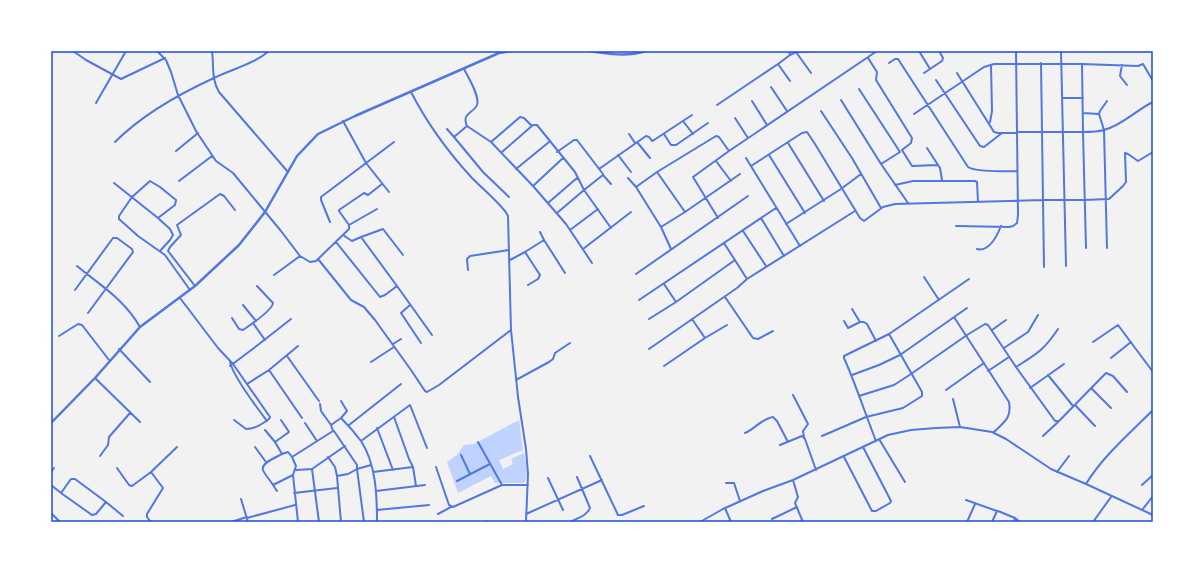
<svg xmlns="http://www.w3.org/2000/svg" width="1204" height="573" font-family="'Titillium Web',sans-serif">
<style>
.water{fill:#bfd3fe}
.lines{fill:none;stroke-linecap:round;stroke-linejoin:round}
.minor{stroke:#5277de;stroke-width:2}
.tertiary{stroke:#5277de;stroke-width:2.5}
.neatline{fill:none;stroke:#1d4ed8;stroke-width:1.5}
</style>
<rect width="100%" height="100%" fill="#f2f2f2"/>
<path class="water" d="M519 420 523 450 499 460 503 469 513 464 511 459 524 453C526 462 529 475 524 483H495L491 476 458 493 447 462 457 455 464 445 474 444Z"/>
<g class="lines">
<path class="minor" d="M73 51 86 60 121 79 165 58
M157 51 166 60 171 72 178 95 196 131 216 161 233 173 281 231 300 256 310 262 316 261 349 229V225L339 211V210L364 193 368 195 382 184
M212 51C214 65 211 79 219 92L288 172
M919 51 930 69
M1061 51 1066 266
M51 52 54 51
M796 52 811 73
M790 55 796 52 816 51
M868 58 877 72 876 80 912 138 911 143 902 150 912 166 938 165 940 168 942 180
M889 63 895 59H898L968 167C978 173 1006 171 1017 171
M1041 63 1043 200H1084L1109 199 1123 186 1126 182 1125 153 1128 154 1138 161 1153 152
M778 64 790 81
M1082 64 1138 66 1143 64 1153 81
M1122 65 1120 76 1127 85
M464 69C468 77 480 96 477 105 474 113 461 113 467 126L491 142 533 186 566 224 592 263
M924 73 942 61 943 58 939 51
M957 73 994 132 998 133H1017
M936 80 980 146 984 147 1002 133
M771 87 787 111
M859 89 900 152 881 164
M411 92C427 123 448 152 472 178 483 189 495 199 505 211L508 216 511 330 518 397 526 449 528 474 526 522
M1062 98H1083
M841 100 881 164 908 203
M752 101 767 125
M96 103 126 51
M717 105 778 64 790 55 789 51
M821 111 852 158 881 208
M1083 113 1099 114 1104 130 1107 248
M914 114 984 67 994 64H1082L1083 132C1090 132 1097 132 1104 130 1123 125 1136 110 1153 102
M1099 114 1100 111 1107 101
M735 118 748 138
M343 121 366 163 389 192
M683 121 693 134
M990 122 992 111 991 65
M467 126 454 137 483 172 509 197
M447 129 454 137
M1017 132H1083L1086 248
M629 134 635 143
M664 134 671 145H676L708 123
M115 142C143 114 179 94 214 78 232 69 254 64 269 51
M491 142 520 117 524 118 531 125
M637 142 650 158
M788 143 824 201
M927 148 938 165
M176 151 198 133
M502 152 533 125H537L575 172 584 190 557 213
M557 152 574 140H577L603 174
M618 155 631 172
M769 155 805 213
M746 158 800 246
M716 161 731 181
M751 166 802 133 807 132 815 144 860 218 864 221 883 207 895 204 1043 200 1044 267
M516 169 549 142
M599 169 646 136 649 137 652 141 654 140 692 115
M657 172 636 187 661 227 671 249
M628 178 636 187
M179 181 212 156
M114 183 158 218 175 205 176 200 160 187 150 181 132 197 119 216V219L138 236 165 255 190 290
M895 185 913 181H975L977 182 978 202
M533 186 563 158
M548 203 577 178
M685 212 740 174
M718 218 693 177 729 151
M761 218 784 256
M159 219 170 229 173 235 170 240 160 251
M330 222 321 200V197L394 142
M786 224 841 189 861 174
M349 225 377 209
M956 226 1009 227 1013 226 1017 223 1018 215 1016 51
M661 227 685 212 657 172 716 136 719 137 729 151 877 51
M611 228 584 190 603 175 611 184
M570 230 598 209
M743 231 766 266
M540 232 544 240
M343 235 352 241 361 237
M336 242 380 297 385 295 397 286 361 237 383 229 403 255
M724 243 747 279
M583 249 631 212
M977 249C989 252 997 236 1001 226
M525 252 544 240 565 273
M318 259 351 300 364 307 375 320 411 370 425 391 427 392 439 385 511 330
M510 260 525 252 540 275 538 279 528 285
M77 266C101 286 124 299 140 327
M468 270 467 259 470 256 509 250
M636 274 748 196
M274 275 300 256
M924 277 939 300
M195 286 168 251 170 247 181 235 177 225 220 194 224 196 235 210
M397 286 432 335
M75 290 113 238H117L132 249 133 252 88 313
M725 297 753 338 758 339 773 331
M180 298 218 348 233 364 270 417 269 419C262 424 255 429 246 429L234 420
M639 300 776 208
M676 302 735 260
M243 305 256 321
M410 305 401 313 421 343
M852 309 860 322H864L867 324 876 341
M954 317 1009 402C1012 418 1004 422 994 432
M232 318 239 329 243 330C250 325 272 311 273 303L257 286
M649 319 676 302 664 284
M844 321 848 328 860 322
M253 323 265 340
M992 330 1006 320
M59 336 78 324 82 325 109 360
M705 338 727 325
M1093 342 1118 325 1153 372
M393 344 401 339
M1004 348 1028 332 1038 315
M119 349 150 382
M649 349 737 288 747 279 855 211
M287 356 319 401
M1111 358 1131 342
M230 361C231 374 258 409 267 421
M371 362 394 347
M230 366 254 348 291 319
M664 366 705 338 692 319
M1016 367C1037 354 1044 350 1058 329
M269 370 302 418
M988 371 1009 357
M852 375 879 365 900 355 967 308
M1048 375 1073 406
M95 378 140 422
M516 380 549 362 553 359 555 353 570 343
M247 384 269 370 298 346
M1030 388 1064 364
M1091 388 1111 408
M946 390 984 363
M793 395 808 424 803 431 804 437
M859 396 894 385 911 374 967 335 985 324 988 325 1016 367 1055 421H1059L1106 373 1113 376 1127 392
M953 399 960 427
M320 404 321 411 331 425
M1075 405 1095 426
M1153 410C1130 433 1103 456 1086 484L1153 515
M341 418 347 411 341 401
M305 423 317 441
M349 425 401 384
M377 428 393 470
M265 430 275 442 282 454 288 452 292 457 333 431 331 425 341 418C348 425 355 433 361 441 376 464 377 495 377 522
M334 431 357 465V469L348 474 337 476 341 522
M745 433C755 429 761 419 773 417L777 421 788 442
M822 436 866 417 903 408 922 396V392L889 334
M1043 436 1058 422
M879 439 905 482
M361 441 410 405 427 448
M876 441C865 413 856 385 844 358V356L889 334 969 279
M275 442 289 432 281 420
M478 442 502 485
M780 445 802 436 805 439 816 470
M255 447 266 462
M282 454C277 457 260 463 263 470 265 475 270 480 273 485L293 475 296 466 292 457
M461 455 470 474
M100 456 108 445 109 437 130 413
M590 456 618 515H622L644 506
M328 457 335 467 337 476
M844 457 872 511H876L890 503 891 501 863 447
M413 467 416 486
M436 467 449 505 453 507 502 485H528
M117 468 129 485 132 486 151 472 177 447
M296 470 312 469
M51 472 54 468
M151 472 163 488 147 514V517L151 522
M373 472 413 467 409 459 394 417
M1057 472 1069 456
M293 475 298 522
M548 478 563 510
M793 480 798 497 795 503 803 522
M457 481 490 464
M726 483H734L740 501
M51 485 61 493 71 479H75L106 502 123 516
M273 485 277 491
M1142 485 1153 475
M376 491 425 485
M61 493 92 515 96 514 106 502
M294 493 337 488
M241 499 248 522
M966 500 997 511 992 522
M725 508 731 522
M377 510 429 505
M1142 510 1153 496
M998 511 1015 518 1014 522
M51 513 60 522
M438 514 451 507
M526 514 602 480
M247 518 295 505
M1015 518 1020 522
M772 519 797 507
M486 521V522
M231 522 247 517
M319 522 312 469 345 446
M364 522 357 469 371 465
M428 522H431
M570 522C577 518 587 516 590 508L577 477
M700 522 723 509 763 491 793 480 888 435 911 430 936 428 960 427 992 432 1006 439 1051 469 1086 484
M967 522 975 504
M1093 522 1111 497"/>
<path class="tertiary" d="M589 51C608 54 627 57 646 51
M51 423 95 378 140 327 195 286 239 245 265 212 297 156 318 134 355 116 499 53 512 51"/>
</g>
<rect width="1204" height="573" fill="none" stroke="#ffffff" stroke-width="104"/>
<rect x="52" y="52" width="1100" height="469" class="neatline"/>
</svg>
